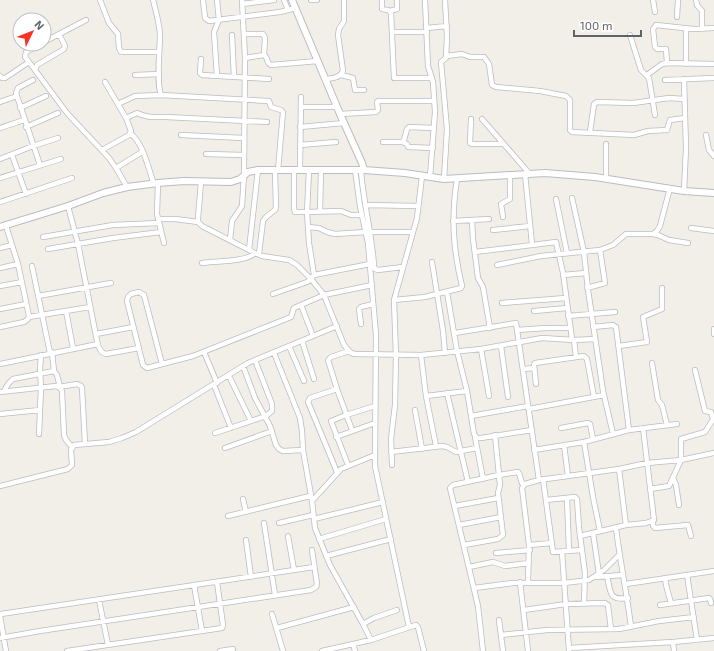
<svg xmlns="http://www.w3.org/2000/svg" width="714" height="651" font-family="'Exo 2',sans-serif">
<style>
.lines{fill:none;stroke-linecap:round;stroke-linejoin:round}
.minor-casing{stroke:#b9bdc1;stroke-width:6}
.tertiary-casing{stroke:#b9bdc1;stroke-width:8}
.minor{stroke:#fff;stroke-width:4.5}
.tertiary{stroke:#fff;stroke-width:6}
</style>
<rect width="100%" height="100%" fill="#f1efe7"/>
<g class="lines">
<defs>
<path id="minor" d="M100 0 109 23 118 34 119 48 121 52H159
M153 0C156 11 159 22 160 34 160 49 156 83 161 95L269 101 271 107 281 110 283 112 278 170
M203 0 205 18 209 21 280 12 296 8
M284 0 288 10
M311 0H317
M382 0V9L388 10 391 13 394 78H432
M425 0 428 66 433 82 435 112 430 177
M653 0 655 12
M696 0 697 5 702 11V29
M242 4 274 0
M390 11 397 9V0
M677 17 678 0
M427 28 447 26
M686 29V64
M392 32H427
M244 34H263L265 38 264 55
M232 35 234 77
M630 35 641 70 649 78 655 115
M44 42 86 20
M40 44 26 52 25 57 29 62 67 113 109 158 116 168 127 187
M446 56 462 54 470 57H484L489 64 492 85 496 87 540 91 566 96 570 100V130L572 132 634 135 648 131 667 130 670 120 685 118
M245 58 264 55C268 57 266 63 271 65L318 61
M201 59 200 73 202 75 269 79
M667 63 666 49H657L655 47 653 29 656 25 693 29 714 28
M35 70 37 65 64 49 65 46 59 34
M135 75 159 74
M341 75 353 78 355 90H364
M647 75 662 64 667 63 714 64
M0 76 2 78H5L29 62
M217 76 214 32 219 20 217 0
M326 79C333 78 340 78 343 71L338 35 339 29 344 21V0
M684 79 686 148 684 191
M33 80 18 88 16 93 40 165
M665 80 714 78
M0 102 17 96
M118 104 135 96 161 95
M301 107H337
M20 108 46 96
M340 114 376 112 378 110 377 102 378 101H434
M126 118 137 113C147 118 155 117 166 117L267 122
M471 119 470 143 472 144H503
M482 119 529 173
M26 127 58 113
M300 127 344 123
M0 128 24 120
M590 132 594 104 597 102 633 103 669 98 684 99
M130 133C144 144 148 168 154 184
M181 135 243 138
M706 135 709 150 714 156
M383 142H402L404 140 407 129 409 127 434 128
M402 142 407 144 408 147 433 148
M606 144V179
M300 145 336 142
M102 150 129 135 131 131 126 118 105 82
M206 154 244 155
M12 155 26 194
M0 159 33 146 58 138
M116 168 142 152
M294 170V209L295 212H307L341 211 351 215H362
M300 170 301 97
M355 170 360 206 368 243 376 335 375 455V466L409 627
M361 170C363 202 372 233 374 266L375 269 378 270 403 267
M525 174 532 244
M0 178 61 159
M444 179 447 129 441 62 446 58 447 36 445 0
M201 182 198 218V222L202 226 255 253 262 256 289 260 297 265 311 279 324 295 344 345 351 353 355 354 421 355 481 349 542 338 574 340 595 339
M158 183 157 214 164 243
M572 198 584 252 588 290 603 391 613 434
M556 199 567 253
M0 202 72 178
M365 205 418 206
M68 206 78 244 97 341C98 346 100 353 106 354L139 348
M320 212 321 170
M503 217 501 204 510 199V175
M158 219H175L198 222
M472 220 473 239 478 278 483 287 490 328
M453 221 489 219
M308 227 319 228 327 232 335 234 366 232
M691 228 714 231
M493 230 530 226
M370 232H413
M653 234 658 235 669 240 688 243
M43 237 113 225 159 223
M230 240 232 221 242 206 244 175 245 58 242 0
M0 248 12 245
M48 249 113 238 161 232
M249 250 258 170
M475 252 556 242 563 273 572 339
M259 254 263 221 266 217 275 210 276 207 275 170
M432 262 443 331 445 353
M202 263C215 261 247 262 255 253
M497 265 541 256 600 250 613 245 626 234H653L657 231 660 226 670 188
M32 266 50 353
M0 268 18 264
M314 275 370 264
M563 275 586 273
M0 286 22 282
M587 288 605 283 600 250
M447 292 457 351 467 391 474 434 477 438H481L532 430
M273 294 307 282 311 279 314 275 309 243 307 212 309 170
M38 296 111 283
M394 300 425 297 461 288 462 286C453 249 451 217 457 179
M502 303 566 298
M301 305 313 336
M0 309 26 304
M66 311 73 348
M534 311 567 308
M568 316 615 312
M29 317 90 307
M361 324 359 309 361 307 373 304
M0 327 24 322 28 319 29 316 18 264 6 226
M593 327 613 325 616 327 629 430
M714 329V334
M517 330 546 328H570
M455 333 516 323 539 480
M96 334 133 327
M574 340 576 357
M302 341 314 379
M289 346 304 381
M501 346 508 397
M619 346 647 342 643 317 662 309V288
M481 349 489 396
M349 351 331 357 328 360 337 389 352 430
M52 352 54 371 57 375 60 387
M204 352 217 383
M274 353 300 418 302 431 303 450 312 501 315 528 330 565 363 624 371 640
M421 355 426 396 436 446
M652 363 658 400 662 405 667 425
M0 364 98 344
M162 364 144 295 139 292 131 294 128 297 127 301 143 365 147 368 193 356 291 317 294 308 324 295 372 285
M243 366 255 398 270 426 276 445 279 449 283 451 303 450
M523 369 534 368
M695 370 705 411 711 412 713 419
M229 376 251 421
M536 384 534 365 535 363 584 356 587 359 594 397
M214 385 231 428
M59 387 77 384 81 386 82 388 85 444
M337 389 310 398 308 402 337 472
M4 391 8 384 13 379 54 371
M0 392 56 386 59 387 62 391 64 435 66 440 72 447
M447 393 468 482
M426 396 467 391
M529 409 604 395
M415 410 422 449
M0 414 40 410
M471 416 528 406
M561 428 588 423 590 424 593 439
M215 433 266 416 272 411V404L255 360
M39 434 41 388 40 369 41 355
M336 437 375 423
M475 437 483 479
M584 442 593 497 600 531
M564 445 568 476
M225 448 272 431
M534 450 584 442 629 430 677 424
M391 452 442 446 447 447 456 452 477 448
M348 465 331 421 346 415 375 406
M392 465 391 439 395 405 396 356 394 300 417 218 422 176
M619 469 626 525
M673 478 676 485 679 505
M543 479 553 552 582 550
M0 486 68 469 72 465 71 450 74 445 109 442 122 438 136 432 248 363 337 326
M650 489 669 486 681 460V439L705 432 714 418
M567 498 569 551
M243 499 246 512
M546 500 575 497 577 499 579 528 585 573 584 603
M312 501 341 469 375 455
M455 506 498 498
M228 516 310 496
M314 519 383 502
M653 521V526L655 528 688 525 691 536
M264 523 275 595
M279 523 313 515
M459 525 501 517
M616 528C620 561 627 594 631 627
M593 533 599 574
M288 536 294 570
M580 536 626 525 646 523 654 520 643 428
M319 539 386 519
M246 540 251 577
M464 545 498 539 503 535 498 493 500 485 495 435
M529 545 552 543
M562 552 569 650
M496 553 530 550
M326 556 391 539
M469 567 493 562 505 566 529 563
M687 575 697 640
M607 576C611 592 608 601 628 598
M595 577 623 575
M665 578C666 588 669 595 671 603
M520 582 528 651
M528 582 529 545 522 488 525 484 539 480 619 469 647 463 681 460 714 453
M626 584 714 571
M194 585 202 631
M474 588 513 583H564L589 580 604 570 619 555
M99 600 108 645
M660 605 709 598 710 599 711 603
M524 610 566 604 605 603 608 605 611 629
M272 614 283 651
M499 620 503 651
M363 624 374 618 397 610
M277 628 354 607
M501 635 547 630 619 629 659 621 694 617
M0 638 40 631 311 590 316 587 317 584 312 550
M673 642 674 651
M353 644 355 651
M569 648 673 642 714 638
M6 651 0 616 1 614 314 567
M67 651 222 628 223 625 217 582
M220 651 233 649
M322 651 371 640 416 625 418 627 424 651
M483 651 478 606 450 488 453 485 499 475 518 472C521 475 520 481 523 485"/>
<path id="tertiary" d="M292 0 340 114 362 163 364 170
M0 227 68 206 103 193 127 187 158 183 184 181 231 182 240 179 248 172 258 170H364L405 173 444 179 545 173 595 177 684 191 714 193"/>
</defs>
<use href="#minor" class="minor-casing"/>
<use href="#tertiary" class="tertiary-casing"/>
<use href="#minor" class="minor"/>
<use href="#tertiary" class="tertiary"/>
</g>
<g transform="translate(32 32) rotate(47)"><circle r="19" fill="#ffffff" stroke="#bfc1c3"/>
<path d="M0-3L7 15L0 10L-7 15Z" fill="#f83326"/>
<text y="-6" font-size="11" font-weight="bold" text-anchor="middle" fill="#5e6368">N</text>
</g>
<path d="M574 30v6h67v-6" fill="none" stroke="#5e6368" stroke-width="2"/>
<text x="580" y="30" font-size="12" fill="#5e6368" stroke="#ffffff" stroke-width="3" paint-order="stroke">100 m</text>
</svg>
